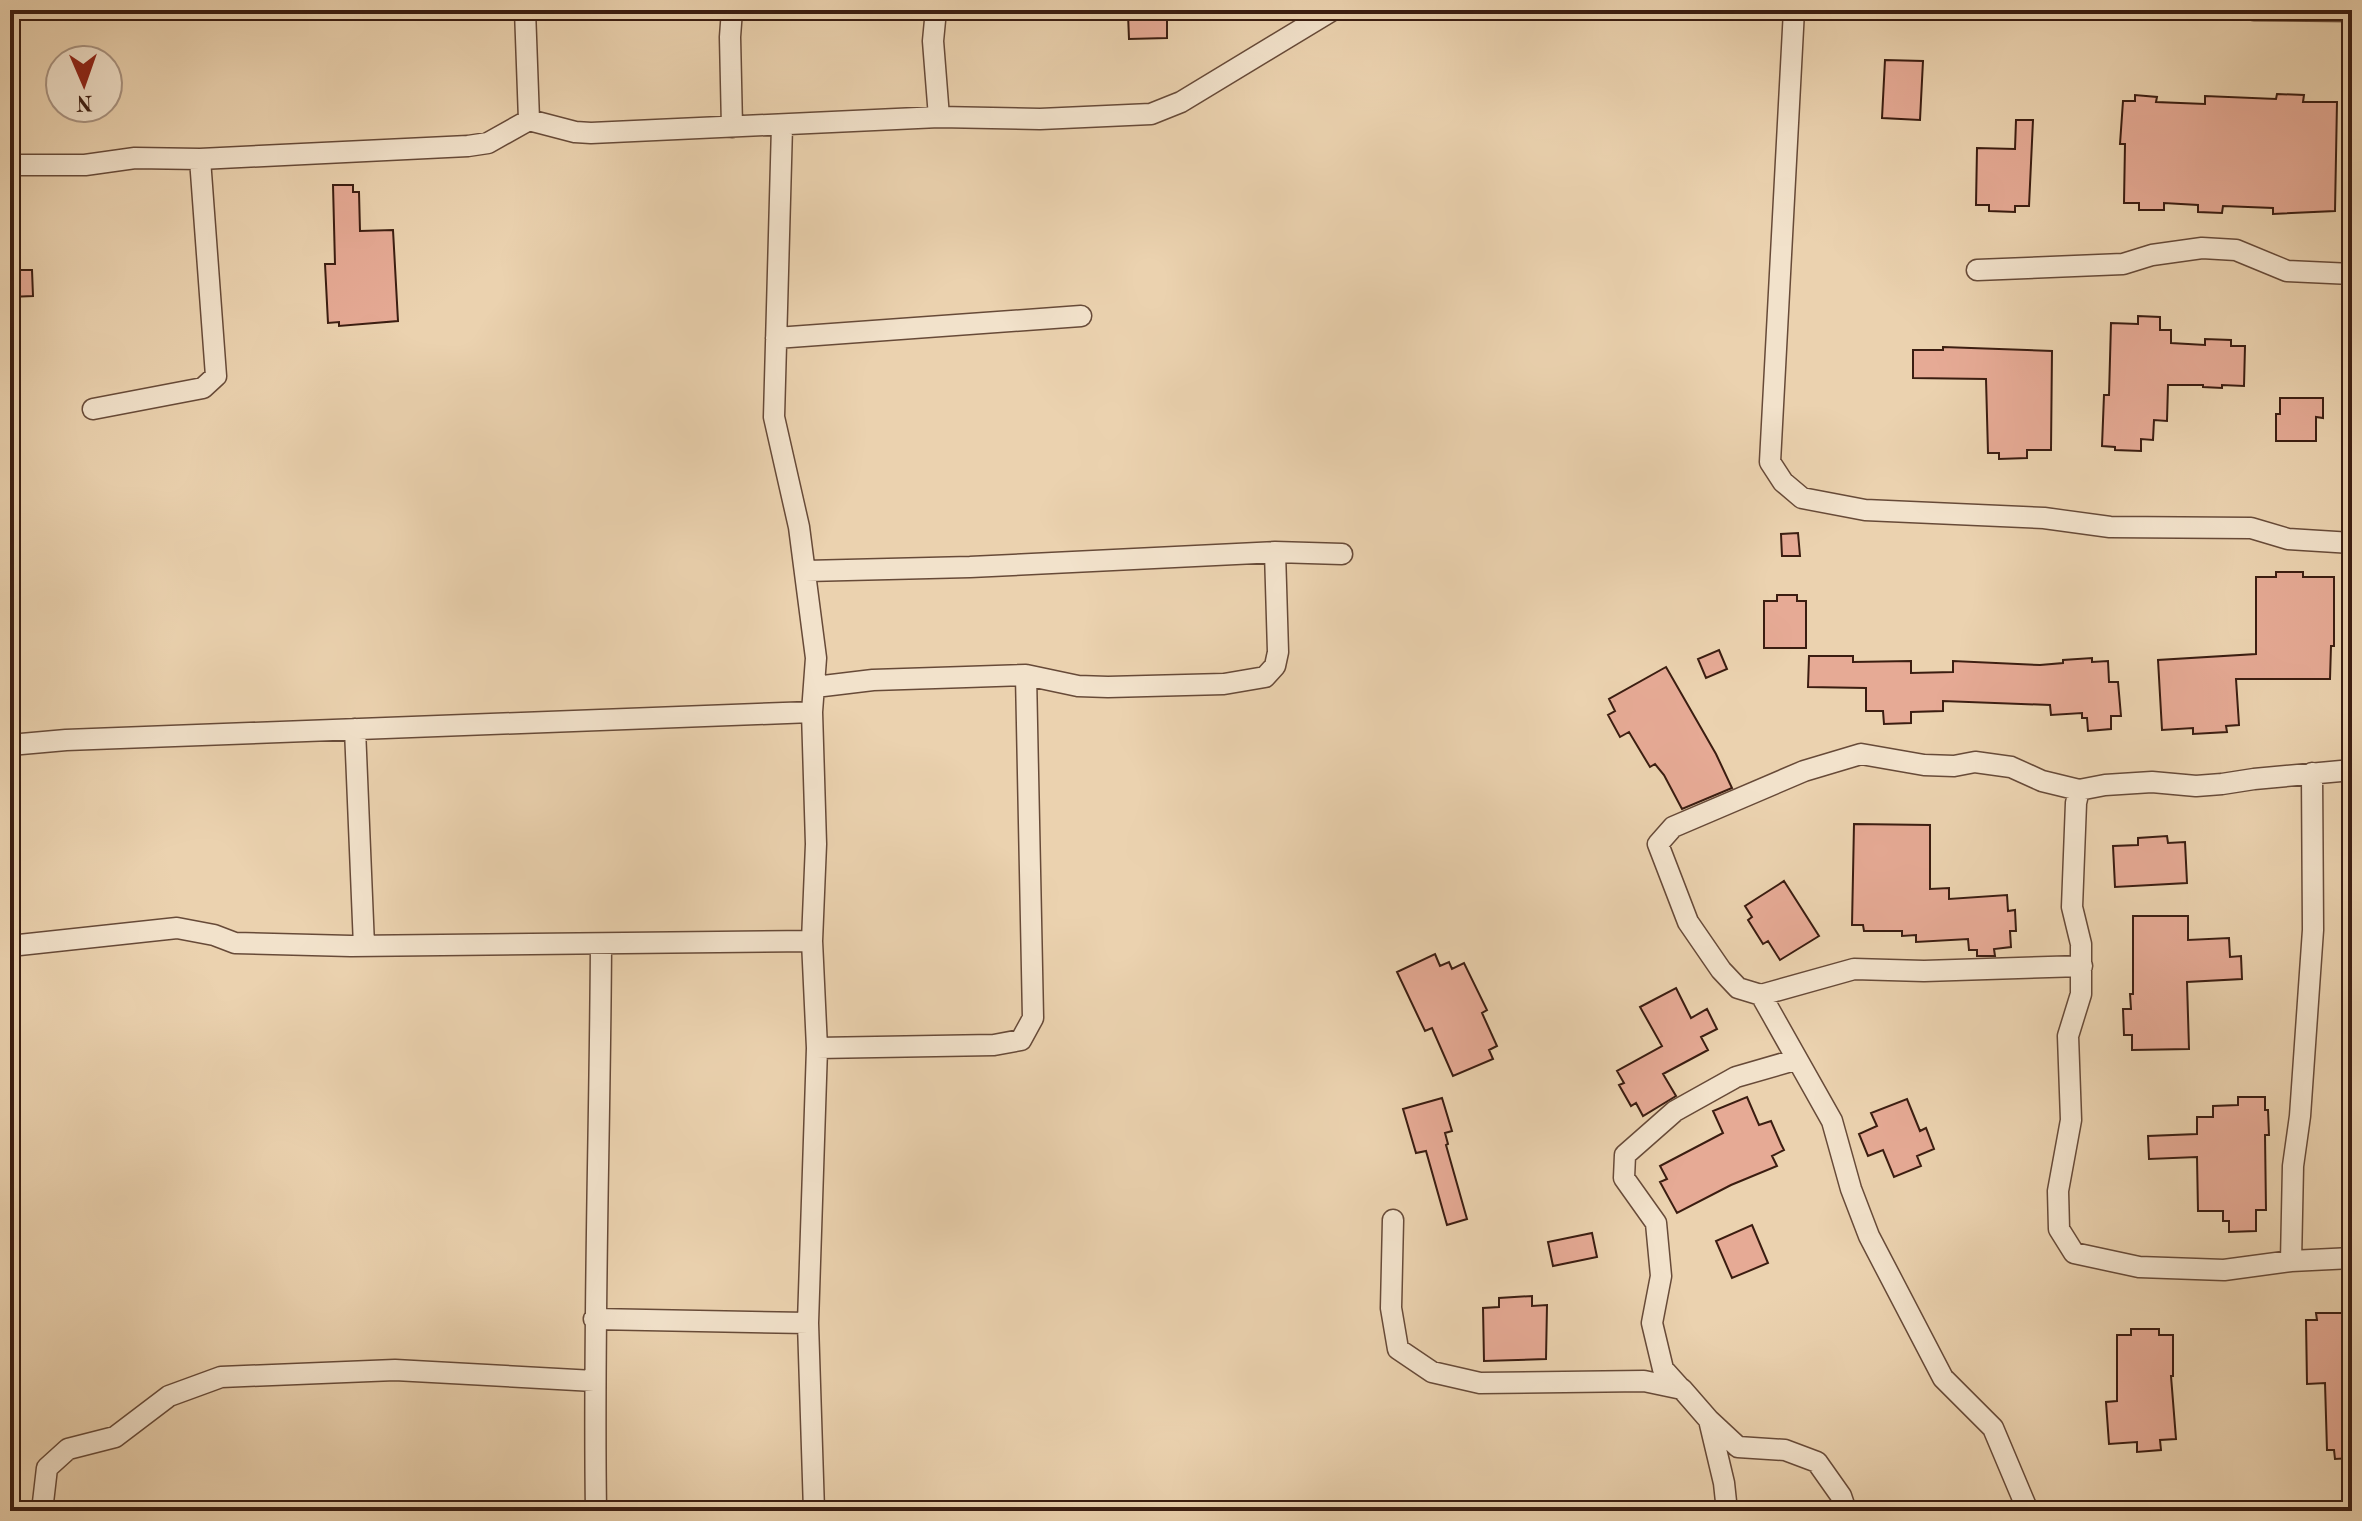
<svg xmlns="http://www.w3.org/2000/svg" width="2362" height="1521" font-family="'Old Standard TT',serif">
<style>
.building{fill:#e6aa95;stroke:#3b1d11;stroke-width:2}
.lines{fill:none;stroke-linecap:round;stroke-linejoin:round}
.street-casing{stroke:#674a38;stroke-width:23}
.street{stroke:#f2e2cb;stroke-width:20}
</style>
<rect width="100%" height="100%" fill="#ebd2af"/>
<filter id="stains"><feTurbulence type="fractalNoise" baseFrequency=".0025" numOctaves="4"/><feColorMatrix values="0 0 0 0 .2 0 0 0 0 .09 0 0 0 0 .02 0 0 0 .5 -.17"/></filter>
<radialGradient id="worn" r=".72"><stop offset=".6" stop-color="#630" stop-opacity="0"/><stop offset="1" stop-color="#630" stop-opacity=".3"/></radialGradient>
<path class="building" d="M1167 13V38L1129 39 1128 14Z
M1885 60 1923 61 1920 120 1882 118Z
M2277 94 2304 95 2303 102H2337L2335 211 2273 214V208L2223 206 2222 213 2198 212V205L2164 203V210H2139V203H2124L2125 144H2120L2123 101H2135V95L2157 97 2156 102 2205 104V96L2276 99Z
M2016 120H2033L2029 206H2015V212L1989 211V205H1976L1977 148 2015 149Z
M333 185H353V192H359L360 231 393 230 398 321 339 326V322L328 323 325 264H335Z
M10 270H32L33 296 10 297Z
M2138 316 2160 317V330H2171V343L2205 345V339L2231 340V346H2245L2244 386 2222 385V388L2203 387V385H2168L2167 421 2154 420 2153 440 2141 439V451L2115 450V447L2102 446 2104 395H2109L2111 323 2138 324Z
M1943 347 2052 351 2051 450H2027V458L1999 459V453H1988L1986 379 1913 378V350H1943Z
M2280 398H2323V418L2316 417V441H2276V414H2280Z
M1798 533 1800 556H1782L1781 534Z
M2276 572H2303V577H2334V646H2331L2330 679H2236L2239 725 2226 726 2227 732 2193 734V728L2162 730 2158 660 2256 654V577H2276Z
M1777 595H1797V601H1806V648H1764V601H1777Z
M1719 650 1727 669 1706 678 1698 659Z
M1809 656H1853V662L1911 661V673L1953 672V661L2040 665 2063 663V660L2092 658V662L2108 661 2109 682H2118L2121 716H2111V729L2088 731 2087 718H2082V713L2051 715 2050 705 1943 701V711L1911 712V723L1884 724 1883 711H1866V688L1808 687Z
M1666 667 1716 754 1732 788 1682 809 1664 775 1655 764 1650 767 1629 732 1620 737 1608 715 1615 711 1609 699Z
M1854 824 1930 825V889L1949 888V899L2007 895 2008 911 2015 910 2016 931H2010L2011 947 1994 949 1995 956H1977V950H1969L1968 939 1916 942V935L1902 936V931H1864L1863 925H1852Z
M2167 836 2168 843 2185 842 2187 883 2115 887 2113 846 2138 845V838Z
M1784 881 1819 936 1780 960 1768 941 1763 944 1748 920 1752 917 1745 906Z
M2133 916H2188V940L2229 938 2230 957 2241 956 2242 979 2187 982 2189 1049 2132 1050V1035H2124L2123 1009H2131L2130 994H2133Z
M1435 954 1440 966 1449 962 1452 969 1464 963 1487 1010 1482 1013 1497 1046 1489 1050 1493 1059 1453 1076 1432 1028 1425 1031 1397 972Z
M1676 988 1691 1018 1707 1009 1717 1029 1701 1037 1708 1050 1663 1074 1676 1096 1643 1116 1636 1103 1631 1106 1619 1085 1624 1083 1617 1071 1662 1046 1640 1007Z
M1747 1097 1759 1125 1771 1121 1781 1144 1784 1150 1772 1156 1777 1166 1731 1185 1677 1213 1660 1182 1667 1179 1660 1166 1723 1133 1713 1111Z
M2238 1097H2265V1110H2268L2269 1135H2265L2266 1210H2256V1231L2229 1232V1221H2223V1211H2198L2197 1157 2149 1159 2148 1136 2197 1134V1117H2213V1106L2238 1105Z
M1442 1098 1452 1131 1445 1133 1448 1144 1446 1145 1467 1219 1447 1225 1426 1151 1416 1153 1403 1109Z
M1907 1099 1920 1131 1926 1128 1934 1149 1917 1156 1921 1166 1894 1177 1883 1150 1868 1156 1859 1134 1877 1126 1871 1113Z
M1752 1225 1768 1263 1732 1278 1716 1241Z
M1592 1233 1597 1257 1553 1266 1548 1242Z
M1532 1296V1306L1547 1305 1546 1359 1484 1361 1483 1308 1499 1307V1298Z
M2316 1313H2352V1458L2335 1459 2334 1450H2327L2325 1383 2307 1384 2306 1320H2317Z
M2131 1329H2159V1335H2173V1376H2171L2176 1439 2160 1440 2161 1450 2137 1452V1442L2109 1444 2106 1402 2117 1401V1335H2131Z"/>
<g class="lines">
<defs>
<path id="street" d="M525 10 529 120
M732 10 730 37 732 127
M936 10 933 41 939 117
M1794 10 1770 462 1783 482 1802 498 1865 510 2044 518 2110 527 2251 528 2288 539 2352 543
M2254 10 2352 11
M782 126 774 417 799 527 816 658 812 712 816 844 812 941 817 1048 808 1323 814 1511
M10 165H85L135 158 200 159 468 146 488 143 529 120 575 132 591 133 939 117 1040 119 1151 114 1181 102 1333 10
M1977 270 2123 264 2152 255 2202 248 2236 250 2287 271 2352 274
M776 338 1081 316
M93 409 203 388 216 376 200 159
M806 571 970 567 1275 552 1342 554
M815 687 873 680 966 677 1026 675 1078 686 1108 687 1224 684 1265 677 1275 666 1278 652 1275 552
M355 729 364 946
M10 745 66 740 812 712
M2312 773 2313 930 2300 1116 2293 1166 2291 1261 2352 1258
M2079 790 2076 803 2072 907 2081 944V994L2068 1036 2071 1120 2058 1191 2059 1229 2074 1253 2139 1267 2224 1270 2291 1261
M10 946 177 928 214 935 235 943 351 946 812 941
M1761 995 1854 969 1924 971 2082 966
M817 1048 994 1045 1021 1040 1033 1018 1026 675
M1393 1220 1391 1308 1398 1349 1432 1372 1480 1383 1644 1381 1682 1389 1709 1420 1724 1483 1727 1511
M594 1319 808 1323
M1681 1389 1663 1369 1652 1323 1661 1276 1656 1223 1624 1178 1625 1155 1675 1111 1736 1077 1795 1060
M1709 1420 1738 1447 1785 1450 1817 1462 1841 1496 1846 1511
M42 1511 47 1468 68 1449 115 1437 169 1396 221 1377 395 1370 594 1381
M596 1511C593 1322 600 1133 601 944
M2028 1511 1993 1428 1943 1378 1869 1236 1851 1189 1832 1121 1761 995 1738 988 1721 970 1688 922 1658 844 1673 827 1804 771 1861 754 1924 765 1954 766 1975 762 2011 767 2042 781 2079 790 2105 785 2152 782 2196 786 2222 784 2254 779 2352 770"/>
</defs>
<use href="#street" class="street-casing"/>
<use href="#street" class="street"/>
</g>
<rect width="2362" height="1521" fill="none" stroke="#ebd2af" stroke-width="40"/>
<rect x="12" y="12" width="2338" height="1497" fill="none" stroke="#3b1d11" stroke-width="4"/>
<rect x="20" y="20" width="2322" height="1481" fill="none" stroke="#3b1d11" stroke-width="2"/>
<g transform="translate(84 84) rotate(178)"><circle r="38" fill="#f2e2cb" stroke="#a99381" stroke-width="2"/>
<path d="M0-6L14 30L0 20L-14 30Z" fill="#8f2418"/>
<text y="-12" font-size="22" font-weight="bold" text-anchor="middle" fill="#3b1d11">N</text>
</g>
<rect width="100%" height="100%" filter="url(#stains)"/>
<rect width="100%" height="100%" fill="url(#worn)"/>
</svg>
